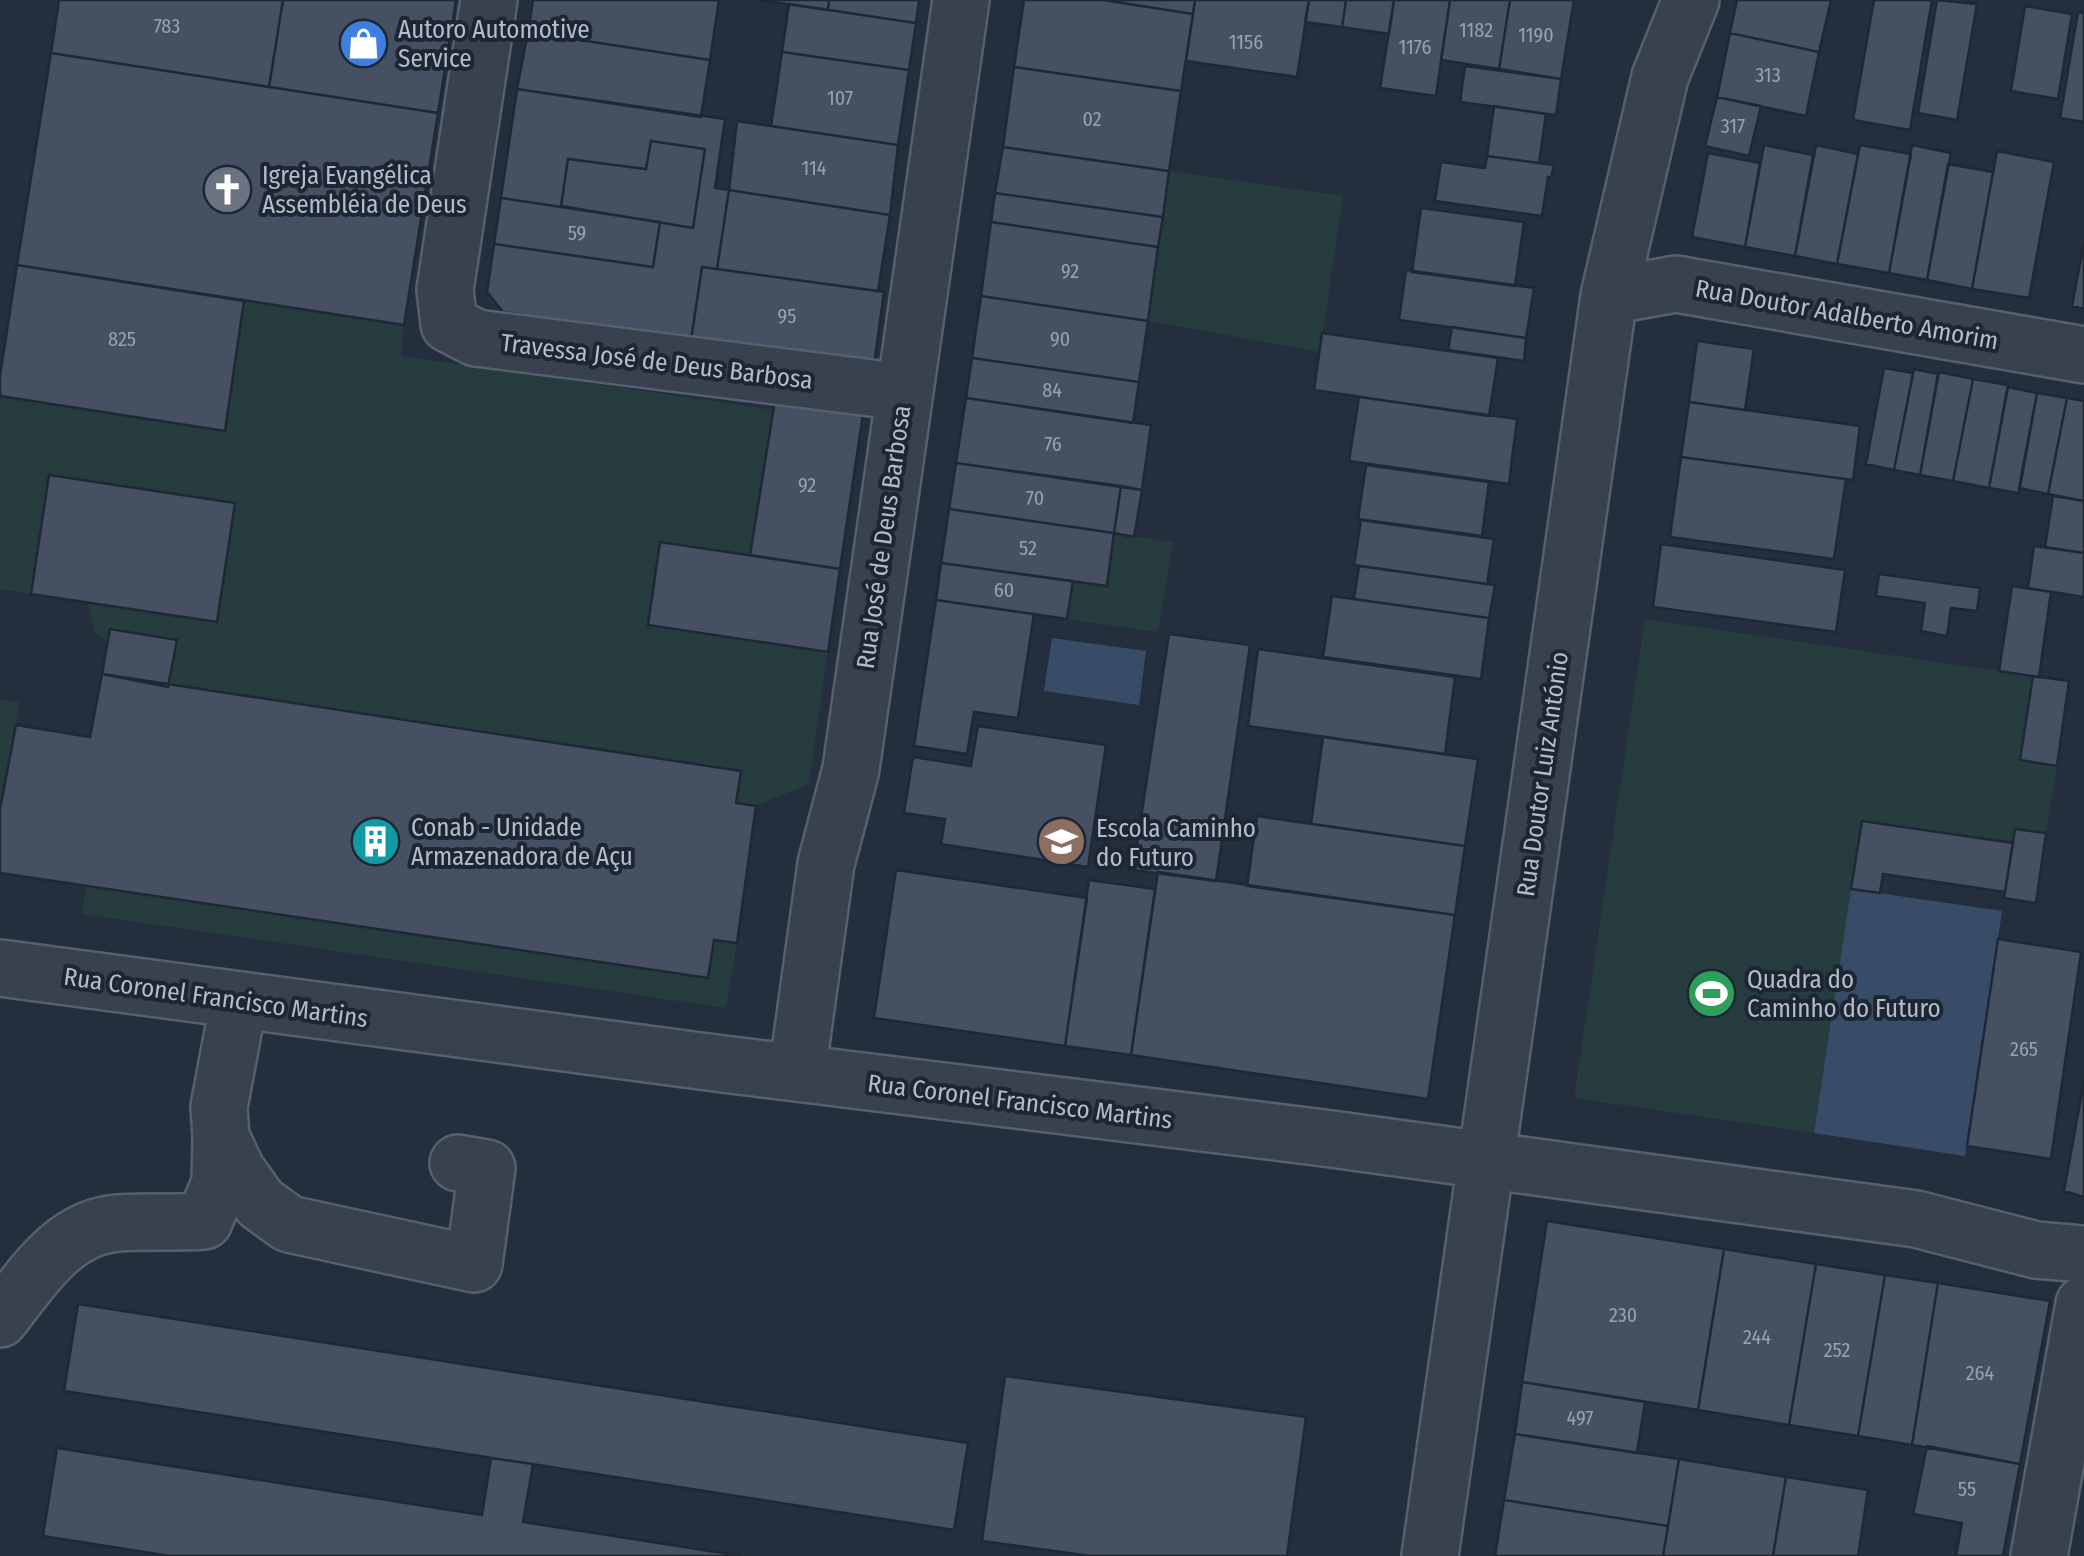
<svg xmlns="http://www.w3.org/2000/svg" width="2084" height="1556" font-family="'Fira Sans Condensed',sans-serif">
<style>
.green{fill:#263c3f}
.water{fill:#394c67}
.building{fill:#455162;stroke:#1f2835;stroke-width:2.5}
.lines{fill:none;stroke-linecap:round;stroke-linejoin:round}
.minor-casing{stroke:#565f6c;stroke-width:60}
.minor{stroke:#38414e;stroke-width:55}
.labels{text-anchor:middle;stroke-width:8;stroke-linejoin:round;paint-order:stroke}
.number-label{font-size:20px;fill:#98a1af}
.poi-label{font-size:25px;fill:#b4bcc9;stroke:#1d2633;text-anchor:start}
.street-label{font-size:25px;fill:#b4bcc9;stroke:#1d2633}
</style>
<rect width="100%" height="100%" fill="#242f3e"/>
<path class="green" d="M1169 171 1343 196 1320 352 1148 321Z
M244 301 404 325 401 356 774 410 750 555 660 543 648 625 828 652 809 784 756 806 736 803 740 771 168 687 177 640 110 630 107 642 94 632 88 603 217 621 235 504 50 475 31 594 0 589V396L224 430Z
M1114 533 1173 542 1158 632 1067 619 1073 581 1107 586Z
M1645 619 2033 676 2020 759 2057 766 2046 833 2015 829 2013 843 1862 821 1814 1133 1574 1098Z
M0 699 20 702 0 809Z
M86 885 708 978 714 940 737 943 726 1008 82 914Z"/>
<path class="water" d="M1052 638 1146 651 1139 705 1044 691Z
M1851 889 2002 911 1965 1156 1814 1133Z"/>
<path class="building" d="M59 0H283L269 87 51 53Z
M283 0H456L438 113 269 87Z
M533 0H719L710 60 528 32Z
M759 0H829L828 10Z
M829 0H919L916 23 828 10Z
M1024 0H1103L1193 14 1181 91 1014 67Z
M1103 0H1195L1193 14Z
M1195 0H1309L1297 77 1186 61Z
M1309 0H1346L1342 27 1305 22Z
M1346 0H1394L1389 34 1342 27Z
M1394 0H1450L1436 96 1380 88Z
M1450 0H1510L1499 69 1441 60Z
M1510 0H1574L1561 79 1499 69Z
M1737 0H1831L1819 52 1730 33Z
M1874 0H1932L1910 130 1853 120Z
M1937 0 1977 4 1957 120 1918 113Z
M789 4 916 23 909 70 782 52Z
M2025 6 2072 14 2058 99 2011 91Z
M2078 12 2084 13V122L2060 118Z
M528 32 710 60 701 117 517 89Z
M1730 33 1819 52 1806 116 1717 97Z
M782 52 909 70 898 145 771 126Z
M51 53 438 113 404 325 17 265Z
M1465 66 1561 79 1556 115 1460 102Z
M1014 67 1181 91 1169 171 1003 147Z
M517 89 725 119 715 188 729 190 717 269 702 267 691 340 503 312 487 292Z
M1717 97 1761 106 1749 156 1705 146Z
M1494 106 1546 114 1539 163 1487 156Z
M737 121 898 145 890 215 729 190Z
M651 141 705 149 693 228 561 206 568 159 646 169Z
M1764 145 1813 155 1795 256 1745 247Z
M1816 145 1858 154 1837 264 1795 256Z
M1860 145 1911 154 1889 273 1837 264Z
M1912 145 1951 153 1927 280 1889 273Z
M1003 147 1169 171 1163 217 995 193Z
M1997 151 2054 162 2029 298 1972 289Z
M1708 153 1760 163 1745 247 1692 237Z
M1487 156 1554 165 1551 178 1548 177 1542 216 1435 201 1441 162 1485 168Z
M1948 164 1993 172 1972 289 1927 280Z
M729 190 890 215 878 291 717 269Z
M995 193 1163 217 1158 247 991 222Z
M501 198 660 222 653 267 494 244Z
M1421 208 1524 222 1515 286 1412 272Z
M991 222 1158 247 1148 321 981 296Z
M2084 242V309L2072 306Z
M17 265 244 301 225 431 0 396V376Z
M702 267 884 292 874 365 691 340Z
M1406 270 1534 288 1526 338 1399 320Z
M981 296 1148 321 1139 382 972 358Z
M1452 327 1526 338 1524 361 1448 350Z
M1322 333 1498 358 1489 416 1314 390Z
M1697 341 1754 349 1745 410 1689 402Z
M972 358 1139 382 1133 423 966 398Z
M1884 368 1913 373 1894 470 1866 464Z
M1914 369 1938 374 1920 475 1894 470Z
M1939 372 1973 379 1953 481 1920 475Z
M1973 379 2008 385 1989 488 1953 481Z
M2008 387 2037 393 2019 493 1989 488Z
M2037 393 2067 398 2048 494 2019 488Z
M1359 397 1517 419 1509 484 1349 461Z
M966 398 1151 425 1142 490 956 463Z
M2067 398 2084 401V501L2048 494Z
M775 400 863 414 840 569 750 555Z
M1689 402 1860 426 1853 480 1681 457Z
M1681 457 1846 479 1834 559 1670 537Z
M956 463 1121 486 1114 533 949 509Z
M1366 465 1489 482 1482 536 1358 519Z
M49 475 235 503 217 622 31 594Z
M1121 486 1142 490 1134 537 1114 533Z
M2053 496 2084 501V553L2045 547Z
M949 509 1114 533 1107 586 941 563Z
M1361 520 1494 539 1487 584 1354 565Z
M660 542 840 569 828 652 648 625Z
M1661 544 1845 570 1836 632 1653 607Z
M2034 546 2084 553V597L2028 588Z
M941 563 1073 581 1067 619 936 600Z
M1359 566 1495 585 1489 618 1354 599Z
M1879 574 1980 588 1977 611 1951 608 1947 636 1921 631 1925 603 1876 596Z
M2012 586 2051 592 2039 677 1999 671Z
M1332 596 1489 618 1481 679 1323 657Z
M936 600 1034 614 1018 718 974 712 967 754 914 746Z
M110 629 177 640 168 687 102 674Z
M1169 634 1250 645 1216 881 1133 870Z
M1258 649 1455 677 1445 754 1248 726Z
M102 674 741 771 736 803 756 806 737 943 714 940 708 978 0 873V809L16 725 90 737Z
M2033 676 2069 681 2057 766 2020 760Z
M978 726 1106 745 1088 867 941 844 945 819 904 813 913 757 971 766Z
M1323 737 1478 759 1465 846 1311 824Z
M1257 816 1465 846 1455 915 1247 886Z
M1862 821 2013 843 2005 892 1883 874 1880 893 1851 889Z
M2015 829 2046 833 2036 903 2004 898Z
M896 870 1087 898 1065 1046 874 1018Z
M1158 872 1455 915 1428 1099 1131 1055Z
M1089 880 1155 889 1131 1055 1065 1046Z
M1998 939 2081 952 2051 1159 1967 1146Z
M2084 1081V1197L2064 1191Z
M1547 1221 1724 1249 1698 1410 1522 1382Z
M1724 1249 1816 1264 1789 1425 1698 1410Z
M1816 1264 1885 1275 1858 1436 1789 1425Z
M1885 1275 1938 1283 1912 1445 1858 1436Z
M1938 1283 2050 1301 2020 1464 1912 1445Z
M78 1304 968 1443 954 1530 64 1391Z
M1005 1376 1306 1417 1287 1556H1091L982 1541Z
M1522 1382 1645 1402 1637 1453 1515 1434Z
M1515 1434 1679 1459 1668 1526 1504 1500Z
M1927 1446 2020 1464 2003 1556H1956L1962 1523 1913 1514Z
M57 1448 482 1515 491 1458 533 1464 523 1522 742 1556H170L43 1536Z
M1679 1459 1786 1477 1773 1556H1663Z
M1786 1477 1868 1490 1858 1556H1773Z
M1504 1500 1668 1526 1663 1556H1495Z"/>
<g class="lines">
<defs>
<path id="minor" d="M489 0 445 290 449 324 476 338 903 392
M1609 296 1676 284 2084 355
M0 968 723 1064 1324 1138 1916 1219 2036 1250 2084 1254
M239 1000 219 1107 221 1137 237 1171 260 1203 289 1224 474 1264 487 1168 458 1163
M797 1073 826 864 851 769 961 0
M0 1319C31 1280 62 1227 118 1223 146 1221 176 1223 204 1221L220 1183 221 1137
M1430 1556 1609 296 1660 77 1691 0
M2039 1556 2084 1304"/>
</defs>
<use href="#minor" class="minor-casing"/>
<use href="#minor" class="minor"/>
</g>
<defs>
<symbol id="shop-disc" viewBox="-11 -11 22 22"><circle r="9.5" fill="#3f7fe0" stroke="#1d2633"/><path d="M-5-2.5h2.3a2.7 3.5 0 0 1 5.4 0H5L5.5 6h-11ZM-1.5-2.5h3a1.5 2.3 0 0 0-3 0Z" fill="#fff"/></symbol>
<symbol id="church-disc" viewBox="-11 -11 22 22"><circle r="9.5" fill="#6b7280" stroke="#1d2633"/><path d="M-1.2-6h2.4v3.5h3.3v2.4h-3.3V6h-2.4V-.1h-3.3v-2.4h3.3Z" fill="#fff"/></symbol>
<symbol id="building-disc" viewBox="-11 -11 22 22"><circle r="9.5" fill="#0f9aa8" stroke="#1d2633"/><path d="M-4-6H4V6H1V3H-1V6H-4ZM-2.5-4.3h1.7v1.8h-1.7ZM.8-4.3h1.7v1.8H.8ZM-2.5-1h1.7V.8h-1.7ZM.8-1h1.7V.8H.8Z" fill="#fff"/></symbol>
<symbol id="school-disc" viewBox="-11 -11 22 22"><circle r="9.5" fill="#8d6e63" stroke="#1d2633"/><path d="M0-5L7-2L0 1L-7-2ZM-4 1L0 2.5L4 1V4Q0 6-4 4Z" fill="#fff"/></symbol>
<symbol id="stadium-disc" viewBox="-11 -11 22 22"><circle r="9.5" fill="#2e9e5b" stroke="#1d2633"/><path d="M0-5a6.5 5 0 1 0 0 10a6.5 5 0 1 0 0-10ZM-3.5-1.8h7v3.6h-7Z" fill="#fff"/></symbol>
</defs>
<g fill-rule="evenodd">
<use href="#shop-disc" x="336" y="16" width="55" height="55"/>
<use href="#church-disc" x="200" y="162" width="55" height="55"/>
<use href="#building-disc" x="348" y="814" width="55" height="55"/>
<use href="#school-disc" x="1034" y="814" width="55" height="55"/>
<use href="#stadium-disc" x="1684" y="966" width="55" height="55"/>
</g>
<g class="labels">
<g class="number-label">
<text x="167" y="33">783</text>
<text x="1476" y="37">1182</text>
<text x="1536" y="42">1190</text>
<text x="1246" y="49">1156</text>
<text x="1415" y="54">1176</text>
<text x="1768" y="82">313</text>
<text x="840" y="105">107</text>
<text x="1092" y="126">02</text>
<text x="1733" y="133">317</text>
<text x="814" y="175">114</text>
<text x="577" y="240">59</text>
<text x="1070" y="278">92</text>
<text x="787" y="323">95</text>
<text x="122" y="346">825</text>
<text x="1060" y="346">90</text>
<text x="1052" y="397">84</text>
<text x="1053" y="451">76</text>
<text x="807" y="492">92</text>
<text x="1035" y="505">70</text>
<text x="1028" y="555">52</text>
<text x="1004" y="597">60</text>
<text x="2024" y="1056">265</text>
<text x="1623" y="1322">230</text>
<text x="1757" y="1344">244</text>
<text x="1837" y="1357">252</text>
<text x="1980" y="1380">264</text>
<text x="1580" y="1425">497</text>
<text x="1967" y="1496">55</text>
</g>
<g class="poi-label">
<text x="398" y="38">Autoro Automotive<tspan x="398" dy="29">Service</tspan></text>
<text x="262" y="184">Igreja Evangélica<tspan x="262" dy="29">Assembléia de Deus</tspan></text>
<text x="411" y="836">Conab - Unidade<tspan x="411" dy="29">Armazenadora de Açu</tspan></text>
<text x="1096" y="837">Escola Caminho<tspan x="1096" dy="29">do Futuro</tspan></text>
<text x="1747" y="988">Quadra do<tspan x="1747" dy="29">Caminho do Futuro</tspan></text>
</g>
<g class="street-label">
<text transform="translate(1847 314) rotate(10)" y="9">Rua Doutor Adalberto Amorim</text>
<text transform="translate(657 361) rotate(7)" y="9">Travessa José de Deus Barbosa</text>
<text transform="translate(883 537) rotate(-82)" y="9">Rua José de Deus Barbosa</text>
<text transform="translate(1542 774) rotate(-82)" y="9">Rua Doutor Luiz António</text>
<text transform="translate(216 997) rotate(8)" y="9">Rua Coronel Francisco Martins</text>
<text transform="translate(1020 1101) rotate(7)" y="9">Rua Coronel Francisco Martins</text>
</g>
</g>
</svg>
